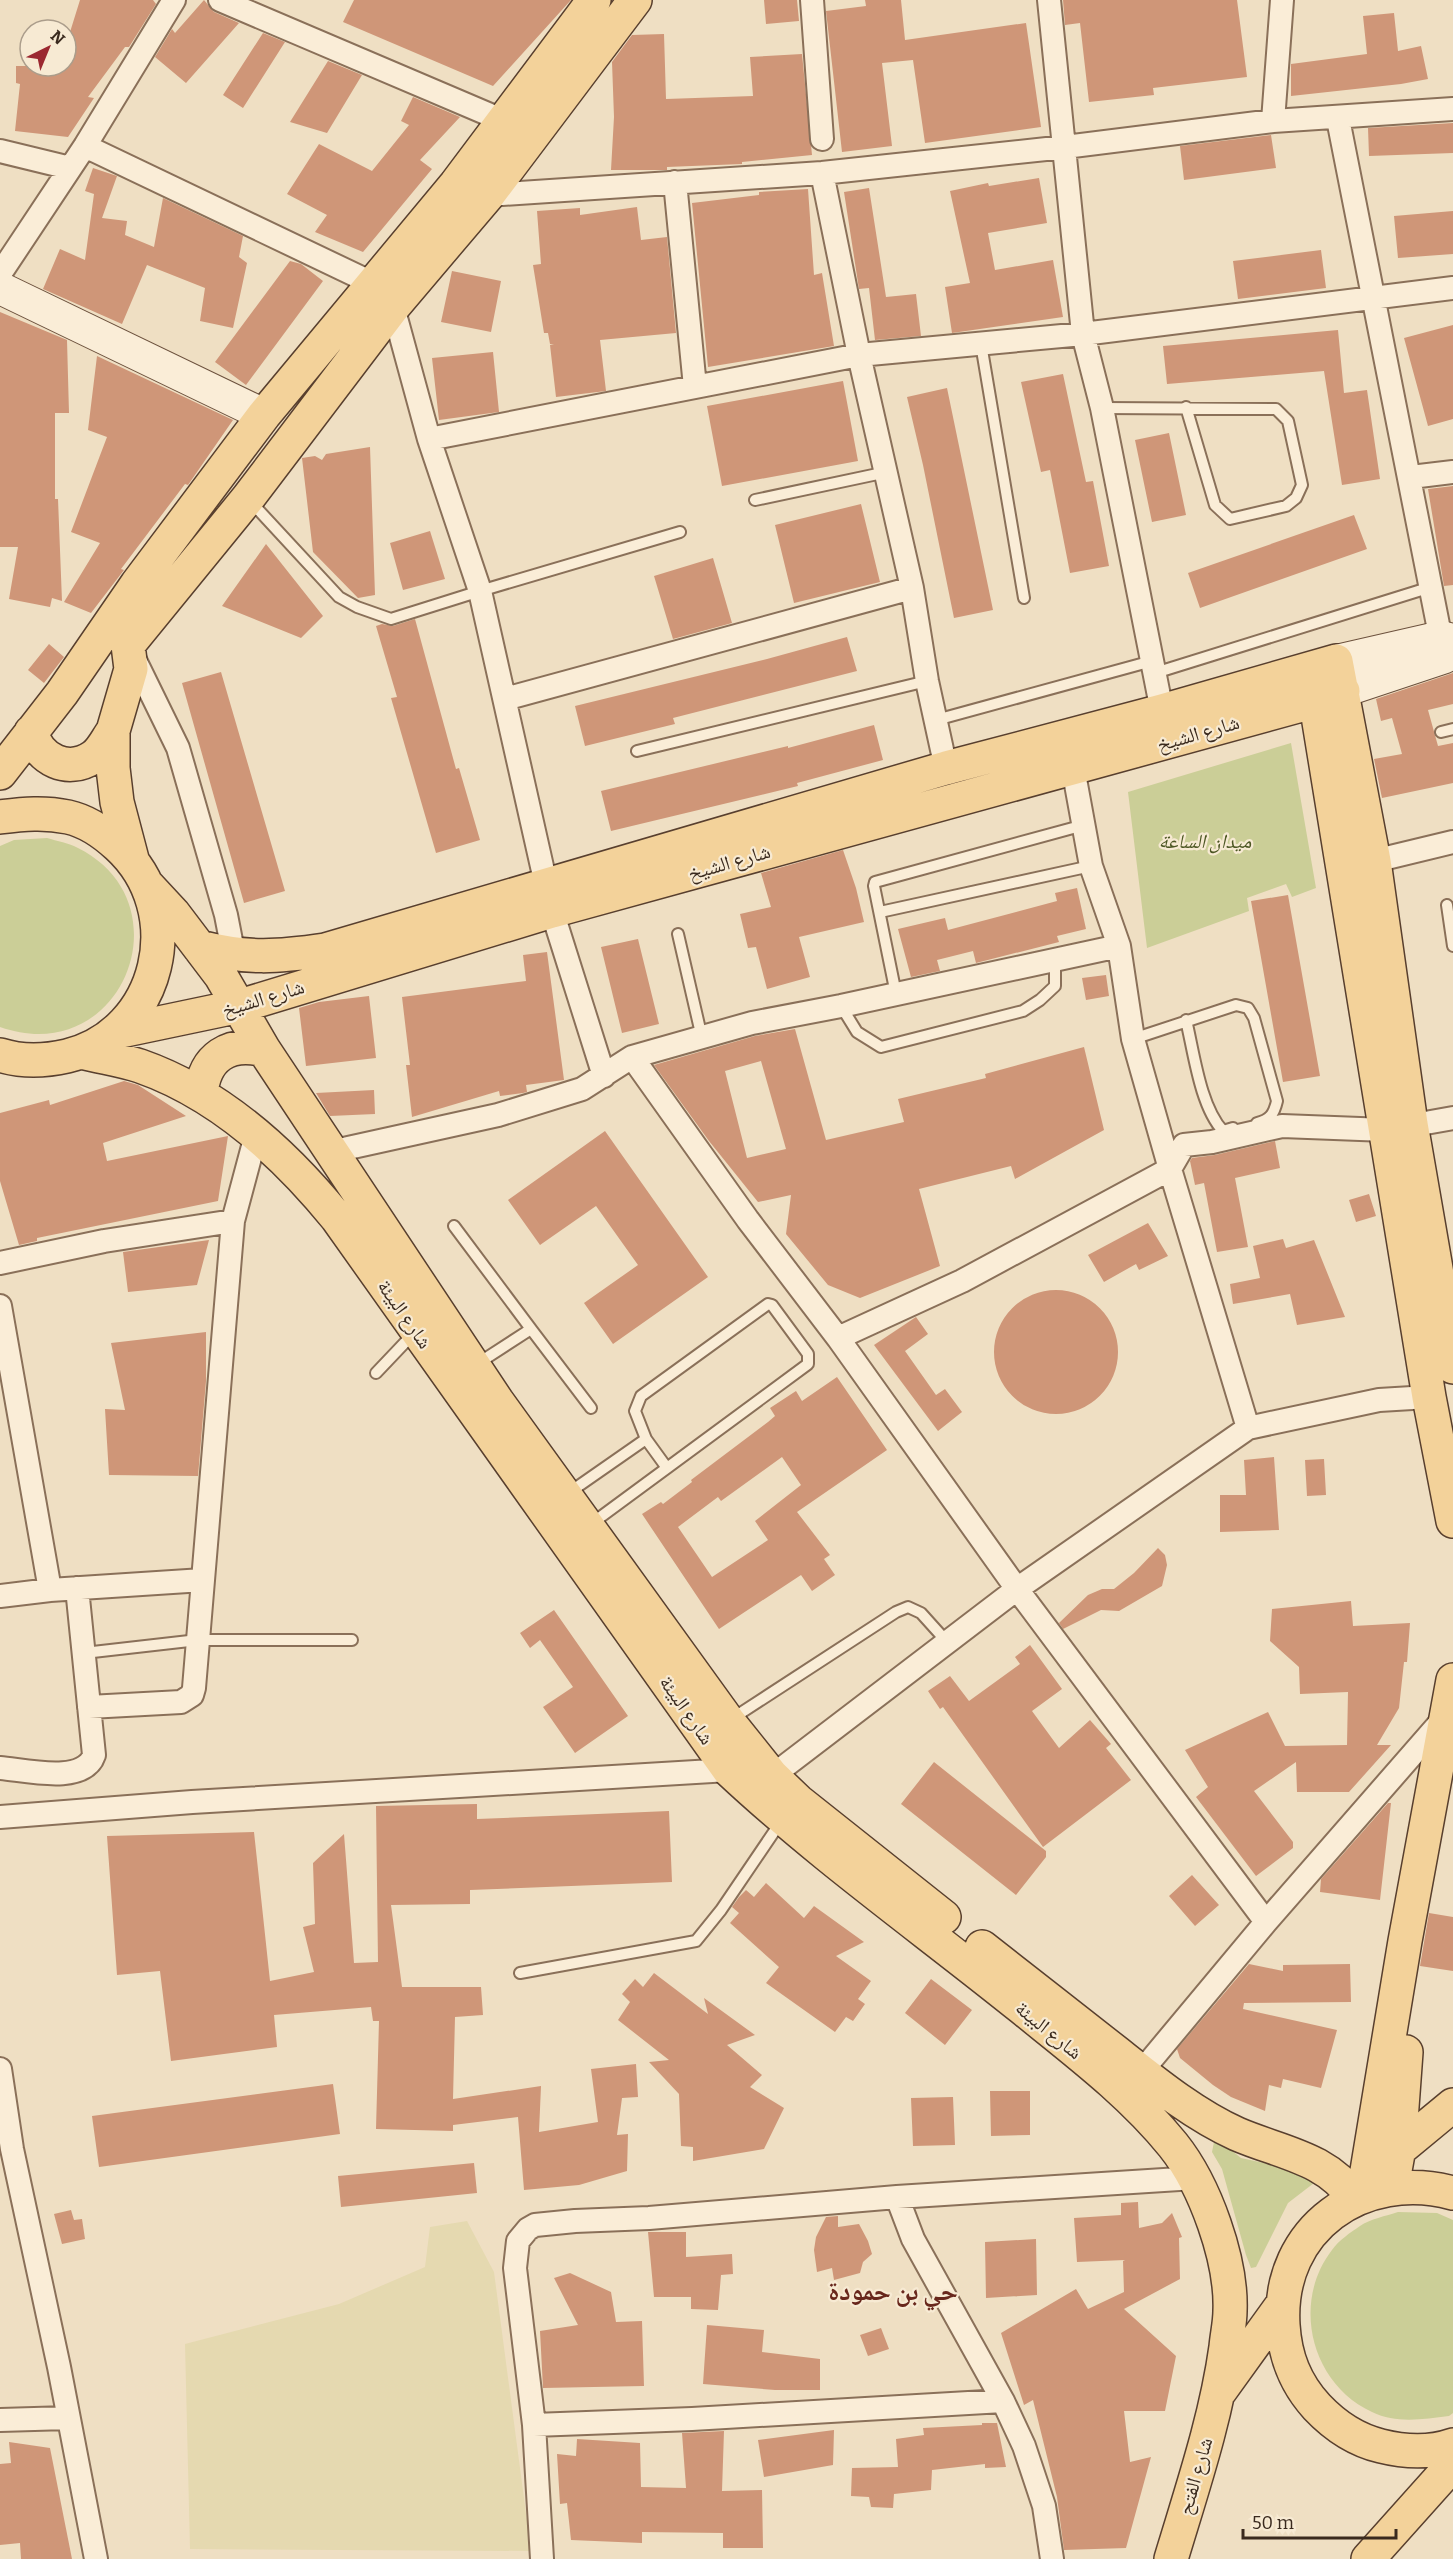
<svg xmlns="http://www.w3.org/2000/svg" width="1453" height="2559" font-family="Bitter,'Noto Naskh Arabic',serif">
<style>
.farmland{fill:#e5d9b0}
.green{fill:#cbce97}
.building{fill:#cf9678;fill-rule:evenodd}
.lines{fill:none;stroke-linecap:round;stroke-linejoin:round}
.lane-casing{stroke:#8a7059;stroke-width:14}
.street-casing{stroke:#8a7059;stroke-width:26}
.secondary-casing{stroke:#6c513d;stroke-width:34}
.primary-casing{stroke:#583f2e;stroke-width:36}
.lane{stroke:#faedd7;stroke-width:10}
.street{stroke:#faedd7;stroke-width:22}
.secondary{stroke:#faedd7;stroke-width:32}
.primary{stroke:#f3d29a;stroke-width:33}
.labels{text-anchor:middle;stroke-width:4.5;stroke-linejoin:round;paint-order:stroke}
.street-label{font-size:20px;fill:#3a2a1e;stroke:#f7ead3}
.park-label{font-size:20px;font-style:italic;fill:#4d5724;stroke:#f7ead3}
.district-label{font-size:26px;font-weight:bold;fill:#68271c;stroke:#f7ead3}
</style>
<rect width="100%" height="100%" fill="#efdfc3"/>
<path class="farmland" d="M467 2221 494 2272 531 2551 190 2549 185 2344 339 2304 425 2267 430 2227Z"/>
<path class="green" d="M1291 743 1316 888 1292 897 1286 884 1247 898 1249 911 1147 948 1128 792Z
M47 838C57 841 69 843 78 848 188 903 122 1070 0 1027V846L14 840Z
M1214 2142 1226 2146 1241 2158 1300 2171 1314 2183 1288 2203 1256 2267 1251 2268 1246 2255 1222 2169 1212 2152Z
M1398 2212 1437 2213 1453 2220V2413L1449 2416C1423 2419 1397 2424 1372 2412 1311 2384 1291 2303 1332 2250 1338 2241 1351 2232 1360 2226 1370 2219 1386 2216 1398 2212Z"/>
<path class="building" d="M80 0H153L156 4 129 47H125L88 97 94 98 68 137 15 131 20 84 16 83V66H66V45Z
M204 0 214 12 239 23 186 83 155 57 172 29 175 33Z
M354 0H571L493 86 343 22Z
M764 0H797L799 21 766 24Z
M865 0H901L905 40 1026 23 1041 127 925 143 913 60 882 63 892 146 842 152 826 11 866 6Z
M1063 0H1237L1247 77 1153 88 1154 95 1089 102 1080 23 1065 25Z
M1394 13 1398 51 1421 46 1428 79 1401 84 1291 96V64L1367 54 1363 16Z
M263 33 285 42 243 108 223 95Z
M664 34 666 99 753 96 750 57 802 54 812 155 742 162V164L667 167V170H611L614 117 612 62 632 35Z
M328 61 362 75 327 133 290 122Z
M413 97 460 117 420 160 432 169 363 252 315 232 327 215 287 194 319 144 372 171 409 125 401 121Z
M1453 123V153L1369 156 1368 128Z
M1271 135 1276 168 1184 180 1180 146Z
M93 168 117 176 102 218 127 221 125 235 154 247 163 198 243 236 239 257 247 263 233 328 200 321 205 288 147 265 122 324 43 289 60 249 85 260 94 194 85 191Z
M1039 178 1047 223 988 233 995 270 1053 260 1063 317 952 333 945 287 970 283 950 191 988 183 989 186Z
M869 188 886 297 916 294 921 336 875 340 869 288 859 289 844 192Z
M808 189 814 275 822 273 834 346 708 367 692 203 759 195V192Z
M637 207 641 240 667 237 676 333 600 340 606 391 556 397 550 345H554L550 344 548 333H544L533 265 541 264 537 211 580 208V215Z
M1453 211V254L1398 258 1394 216Z
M1321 250 1326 288 1238 299 1233 261Z
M290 261 301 264 323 281 246 385 215 362Z
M452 271 501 281 491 332 441 322Z
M0 312 67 340 69 413H55V499H58L62 601 52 598 50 607 9 599 18 547H0Z
M1453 325V419L1428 426 1404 338Z
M1338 330 1344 393 1367 390 1380 479 1342 485 1324 371 1167 384 1163 346Z
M493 352 499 412 439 420 432 358Z
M97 356 233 420 188 485 185 484 121 569 124 570 91 613 64 602 100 543 71 532 107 437 88 430Z
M1063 374 1086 482 1093 481 1109 566 1070 573 1050 470 1041 472 1021 382Z
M843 381 858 461 722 486 707 406Z
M947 388 993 610 954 618 923 465 907 397Z
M1169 433 1186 515 1152 522 1135 440Z
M370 447 375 595 358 598 313 552 302 458 315 456 322 460 326 454Z
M1453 486V585L1444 586 1428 489Z
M861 504 880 582 794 603 775 525Z
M1354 515 1367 549 1200 608 1188 573Z
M430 531 445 579 403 590 390 543Z
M266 544 323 616 301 638 222 606Z
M713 558 732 623 673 639 654 576Z
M415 619 456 769 459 768 480 840 436 853 391 698 397 697 376 626 382 624 393 626Z
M847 637 857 671 673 718 675 724 585 746 575 706 767 659Z
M49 644 64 657 44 683 28 670Z
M221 672 285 891 244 903 182 683Z
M1453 673V704L1428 710 1438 746 1453 743V783L1382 798 1374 759 1402 754 1392 718 1381 721 1376 699Z
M874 725 883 760 797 783 798 786 611 831 601 791 788 746V748Z
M843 850 856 888 864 922 799 937 810 977 767 989 756 947 748 948 740 914 771 907 761 873Z
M1077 888 1086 929 1057 936 1059 942 976 963 973 951 937 960 940 971 911 977 898 929 945 918 948 930 1057 901 1055 893Z
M1288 895 1320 1076 1283 1082 1251 901Z
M638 939 659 1024 622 1033 601 947Z
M547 952 564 1080 526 1085 527 1092 523 1093 500 1096 499 1091 412 1117 406 1065H410L402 997 526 981 523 955Z
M1106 975 1109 996 1086 1000 1082 978Z
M369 996 376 1058 306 1066 299 1008 319 1002Z
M795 1029 826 1140 904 1122 898 1099 986 1078 985 1074 1084 1047 1104 1130 1015 1179 1011 1166 919 1189 940 1266 860 1298 828 1285 786 1234 791 1195 758 1202 709 1141 654 1065 755 1036ZM761 1061 786 1149 747 1158 725 1071Z
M124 1081 138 1085 186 1116 103 1143 107 1161 228 1136 218 1201 37 1238V1241L19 1245 0 1181V1113L49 1100 50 1105Z
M374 1090 375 1114 330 1116 316 1093Z
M605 1131 708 1277 613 1344 584 1303 638 1265 596 1206 540 1245 508 1200Z
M1275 1141 1280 1168 1235 1178 1248 1247 1217 1252 1204 1183 1195 1185 1190 1161 1192 1158 1215 1155Z
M1369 1194 1376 1216 1356 1222 1349 1200Z
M1148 1223 1168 1256 1139 1270 1136 1264 1104 1282 1088 1255Z
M1283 1239 1286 1248 1314 1240 1345 1317 1297 1325 1290 1294 1233 1304 1230 1284 1260 1278 1253 1246Z
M209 1240 197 1285 128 1292 123 1252Z
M994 1352a62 62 0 1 1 124 0a62 62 0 1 1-124 0Z
M916 1317 928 1334 905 1351 936 1395 945 1389 962 1412 938 1431 874 1345Z
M206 1332V1381L198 1476 109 1475 105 1409 125 1410 111 1343Z
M837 1377 887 1450 797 1512 830 1555 824 1559 835 1575 812 1591 801 1575 719 1629 642 1514 661 1502 663 1504 692 1482 691 1480 768 1422 775 1416 770 1408 796 1391 802 1401ZM782 1457 801 1485 755 1521 768 1540 712 1577 678 1527 718 1497 721 1501Z
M1274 1457 1279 1530 1220 1532V1495H1246L1244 1460Z
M1324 1459 1326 1495 1307 1496 1305 1460Z
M1158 1548 1165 1555 1167 1565 1162 1586 1119 1611 1101 1610 1063 1629 1059 1623 1088 1595 1102 1589H1114L1134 1573Z
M1351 1601 1353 1626 1410 1623 1407 1662H1404L1399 1708 1377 1745H1391L1349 1792H1297L1296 1762 1254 1791 1293 1842V1848L1256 1876 1196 1797 1208 1787 1185 1750 1268 1712 1285 1746 1347 1745 1348 1692 1300 1694 1299 1667 1270 1641 1272 1609Z
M554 1610 628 1716 575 1753 543 1707 573 1687 540 1640 530 1648 520 1633Z
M1030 1645 1062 1689 1032 1711 1059 1748 1090 1720 1111 1744 1106 1748 1131 1780 1043 1847 943 1707 940 1709 928 1691 950 1676 969 1701 1020 1664 1015 1657Z
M934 1762 1046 1851V1857L1016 1895 901 1804Z
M1388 1803H1391L1380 1900 1320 1892 1321 1879Z
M477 1804V1819L669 1811 672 1882 470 1890V1904L391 1905 402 1987H481L483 2015 455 2017 453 2099 541 2086 539 2132 598 2122 591 2069 636 2064 638 2097 622 2098 617 2135 628 2134 627 2171 579 2185 524 2190 518 2117 453 2125V2131L376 2129 379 2021H373L371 2007 274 2015 277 2047 171 2061 160 1971 117 1975 107 1836 254 1832 270 1981 314 1972 303 1927 315 1924 313 1863 344 1834 354 1963 378 1962 376 1806Z
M1192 1875 1219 1905 1195 1926 1169 1896Z
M766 1883 804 1918 814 1906 864 1942 836 1956 871 1981 858 1999 865 2004 853 2021 846 2017 835 2032 766 1983 779 1967 730 1923 739 1913 732 1907 739 1897 746 1890 754 1897Z
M1429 1913 1453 1917V1971L1420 1966Z
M1249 1964 1283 1971V1965L1350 1964 1351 2002 1244 2003 1243 2009 1337 2030 1321 2088 1283 2079 1281 2088 1269 2085 1265 2111 1231 2097 1213 2085 1180 2058 1177 2049Z
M654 1973 708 2014 704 1998 755 2035 727 2045 762 2075 750 2087 784 2108 764 2149 693 2161V2147L681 2146 679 2094 649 2062 669 2060 618 2020 630 2002 622 1994 635 1979 643 1987Z
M931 1979 972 2010 945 2045 905 2013Z
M333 2084 340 2134 99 2167 92 2116Z
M990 2091H1030V2135L991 2136Z
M953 2097 955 2145 913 2146 911 2098Z
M474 2163 477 2193 341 2207 338 2176Z
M1138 2202 1139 2228 1162 2223 1172 2213 1182 2237 1179 2238 1180 2279 1124 2309 1176 2356 1165 2411H1124L1130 2462 1151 2457 1126 2548 1064 2550 1057 2497 1033 2400 1024 2405 1001 2333 1076 2289 1088 2309 1124 2292 1123 2261 1125 2260 1077 2262 1074 2218 1121 2215V2203Z
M71 2210 74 2220 82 2219 85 2239 62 2244 54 2214Z
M838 2216V2227L859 2224 868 2241 872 2254 863 2262 860 2273 834 2280 832 2268 817 2272 814 2250 816 2237 826 2217Z
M648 2232H686V2257L732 2254 733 2274 721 2275 718 2310 691 2309V2297H654Z
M1036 2239 1037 2295 986 2298 985 2242Z
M570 2273 611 2292 616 2322 642 2321 644 2386 543 2388 540 2331 578 2325 554 2278Z
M707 2325 764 2330 762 2352 820 2359V2390H775L703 2384Z
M881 2328 889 2349 868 2356 860 2335Z
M982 2423H997L1006 2467 985 2468V2464L932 2470 931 2490 894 2494 893 2508 871 2507 869 2497 851 2496 852 2468 898 2467 896 2439 924 2435 923 2428 982 2425Z
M834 2430 833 2465 764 2477 758 2440Z
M724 2431 722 2491 762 2490 763 2548H723V2533L642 2532V2543L571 2540 567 2503 560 2504 557 2454 576 2456 577 2439 640 2443 641 2487 686 2488 682 2433Z
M9 2442 50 2448 72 2559H21L20 2543 0 2545V2464L11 2463Z"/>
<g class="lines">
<defs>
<path id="lane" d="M981 344 1024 598
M1102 408 1276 409 1288 421 1302 485 1296 498 1286 506 1230 519 1215 505 1186 407
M755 500 887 472
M251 502 339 597 357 607 391 619 480 591 680 532
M1155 673 1431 587
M936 720 1152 661
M1441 732 1453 729
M637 751 927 681
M1447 905 1453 946
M880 912 1091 866
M678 934 702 1038
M896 994 874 886 875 882 1084 825
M841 1006 857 1032 881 1047 1023 1011 1040 1000 1055 986V960
M1186 1020C1194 1053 1200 1106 1223 1131L1233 1128
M1133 1039 1236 1005 1248 1008 1254 1018 1277 1101C1274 1114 1270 1120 1257 1123
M454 1226 531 1329 477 1364
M531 1329 591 1408
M376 1373 414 1333
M567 1494 646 1439
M591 1524 808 1364V1354L772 1305 768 1304 641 1396 635 1411 646 1439 667 1468
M84 1653 198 1640H352
M730 1720 896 1612 908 1607 921 1613 948 1643
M520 1973 696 1941 721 1910 782 1820"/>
<path id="street" d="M220 0 502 120
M812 0 822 139
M1049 0 1083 334 1102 408 1162 711
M1338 119 1443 650
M1273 121 1282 0
M85 146 374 284
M0 151 70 168
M822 173 859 355 912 588 927 681 946 768
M675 182 695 387
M488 195 822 173 1065 147 1273 121 1453 109
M0 274 85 146 174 0
M393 307 429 439 480 591 552 911 604 1076
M429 439 859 355 1083 334 1453 288
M1411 477 1453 472
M132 654 178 748 226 915 234 956
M505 699 912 588
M1073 768 1091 866 1119 946 1133 1039 1170 1169 1248 1428
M1374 861 1453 842
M632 1057 748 1220 838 1338 1017 1589 1266 1922
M330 1152 498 1115 582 1089 632 1057 752 1023 841 1006 1119 946
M0 1263 104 1241 233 1221
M0 1306 50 1590
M838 1338 962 1281 1170 1169 1184 1145 1212 1142 1282 1126 1386 1130 1453 1118
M0 1596 50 1590 203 1580
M89 1707 181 1702 192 1695 194 1688 233 1221 256 1135
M0 1768C25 1770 84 1785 94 1755L77 1588
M772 1776 1017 1589 1248 1428 1379 1400 1429 1397
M0 1817 192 1802 729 1770
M0 2069 12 2149 59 2367 96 2559
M1141 2072 1266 1922 1445 1717
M897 2197 913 2239 1003 2401 1024 2446 1044 2506 1052 2559
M0 2420 68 2418
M534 2425 692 2419 1003 2401
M542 2559 534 2425 515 2268 518 2241 528 2229 535 2225 575 2221 649 2218 897 2197 1195 2178"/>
<path id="secondary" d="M0 288 264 415
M1336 661 1441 637 1453 640
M1343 691 1445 657 1453 651"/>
<path id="primary" d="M1312 679 1429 1397 1453 1521
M31 732C39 760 68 774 93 757 102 751 107 739 113 731
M0 773 62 693 137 584 264 415 456 184 594 0
M0 817C24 814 44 812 68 817 86 821 105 834 118 846 189 911 161 1033 67 1056 45 1061 22 1062 0 1055
M132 859 117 802 113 768V731L131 669 128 645 248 498 393 307 488 195 635 0
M148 886 174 914 221 976 264 1050 497 1401 728 1721 772 1776 798 1801 944 1917
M199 947C247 959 277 957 325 950L946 768 1162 711 1336 661 1374 861 1411 1124 1453 1367
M116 1032 240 1006 552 911 1316 701 1343 691
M82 1052C101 1057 122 1060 140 1066 220 1094 285 1154 337 1218L729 1770C821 1856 924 1929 1022 2008 1075 2051 1130 2092 1173 2145 1205 2185 1232 2260 1230 2311 1230 2323 1227 2335 1226 2347 1216 2419 1192 2489 1171 2559
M201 1094C204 1057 229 1041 264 1050
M982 1947C1027 1982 1071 2017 1116 2052 1154 2082 1193 2114 1237 2134 1281 2153 1326 2157 1355 2199
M1390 2157 1453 2105
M1392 2187 1399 2148 1406 2052
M1453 2193C1363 2169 1277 2228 1283 2325 1285 2357 1295 2383 1317 2407 1335 2426 1356 2440 1381 2446 1405 2452 1430 2453 1453 2445
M1360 2197 1367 2171 1405 1941 1453 1680
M1220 2391 1282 2305
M1368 2559 1453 2464"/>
</defs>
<use href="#lane" class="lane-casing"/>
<use href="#street" class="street-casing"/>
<use href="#secondary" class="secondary-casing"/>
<use href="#primary" class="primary-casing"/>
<use href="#lane" class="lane"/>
<use href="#street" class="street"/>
<use href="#secondary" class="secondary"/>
<use href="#primary" class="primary"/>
</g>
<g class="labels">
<g class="street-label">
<text transform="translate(1198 733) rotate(-16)" y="7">شارع الشيخ</text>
<text transform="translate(729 862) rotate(-16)" y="7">شارع الشيخ</text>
<text transform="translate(263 998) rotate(-17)" y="7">شارع الشيخ</text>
<text transform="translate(405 1314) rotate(55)" y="7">شارع البيئة</text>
<text transform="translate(687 1710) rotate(55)" y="7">شارع البيئة</text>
<text transform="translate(1049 2030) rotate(39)" y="7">شارع البيئة</text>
<text transform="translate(1195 2476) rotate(-74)" y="7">شارع الفتح</text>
</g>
<g class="park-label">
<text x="1205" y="848">ميدان الساعة</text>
</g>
<g class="district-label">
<text x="893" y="2300">حي بن حمودة</text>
</g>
</g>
<g transform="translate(48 48) rotate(43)"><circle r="28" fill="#f7ead3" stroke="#ab9d8b" stroke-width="1.5"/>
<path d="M0-4.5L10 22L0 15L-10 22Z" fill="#9b2830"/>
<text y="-9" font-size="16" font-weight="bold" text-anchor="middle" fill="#3a2a1e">N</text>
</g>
<path d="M1243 2529v9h153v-9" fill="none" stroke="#3a2a1e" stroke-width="3"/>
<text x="1252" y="2529" font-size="18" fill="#3a2a1e" stroke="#f7ead3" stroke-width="4.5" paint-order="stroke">50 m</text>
</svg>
